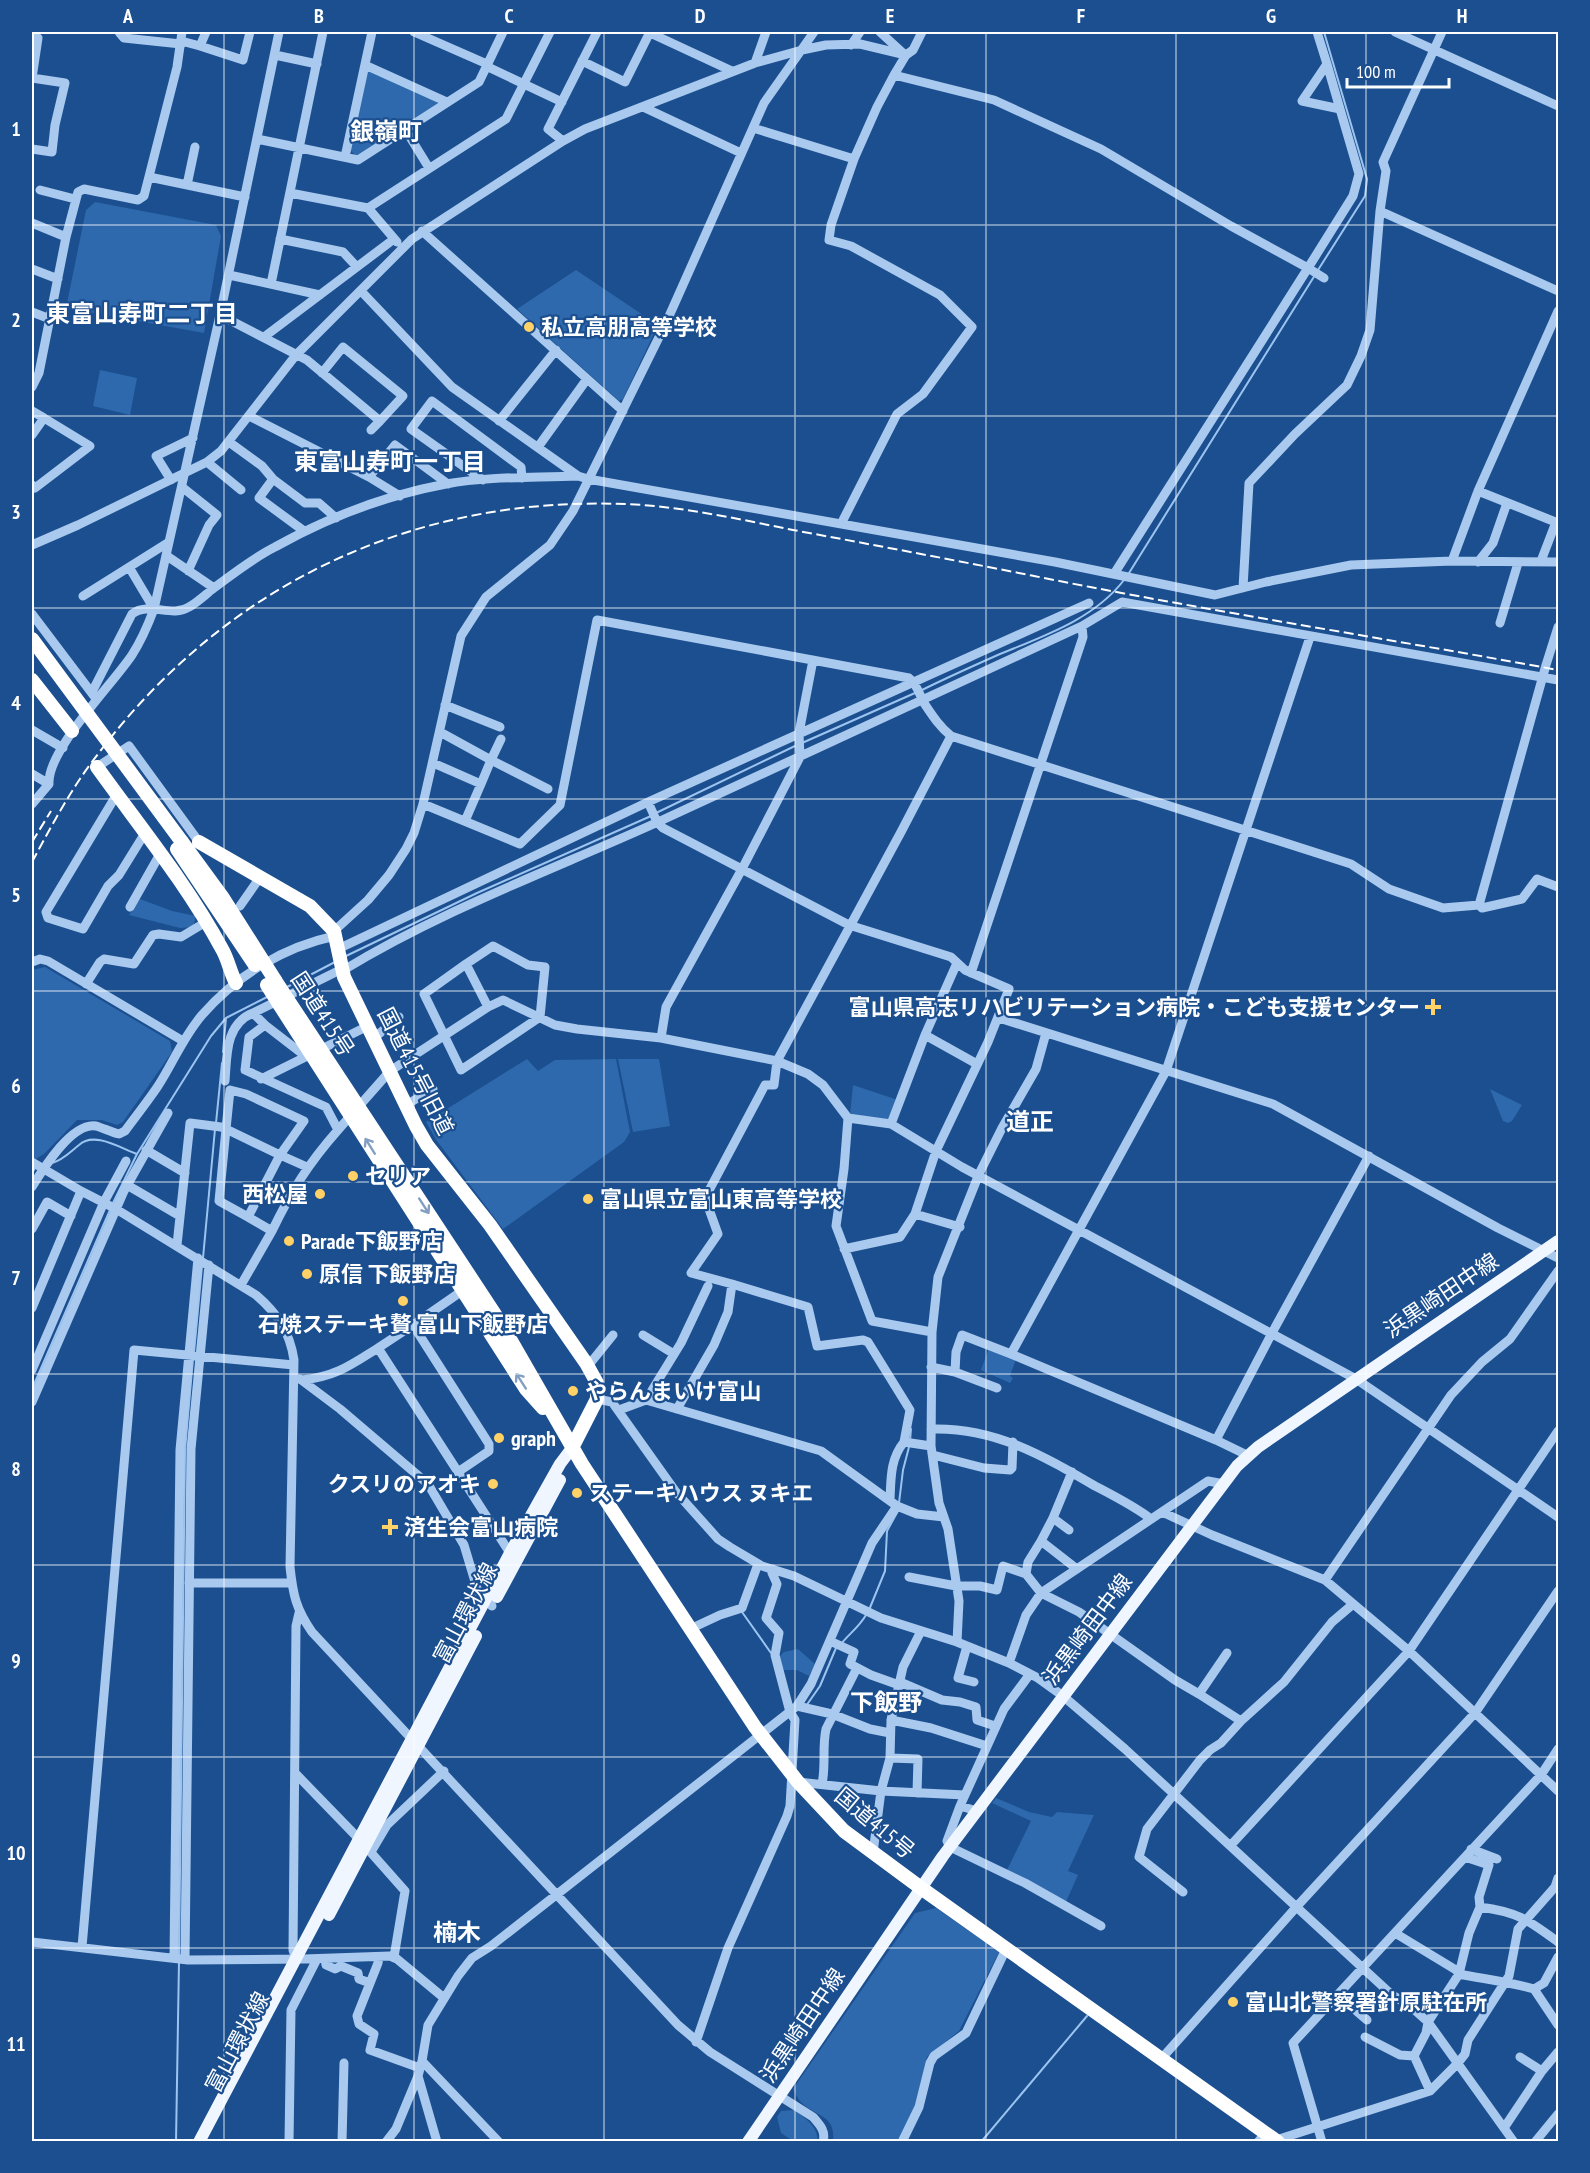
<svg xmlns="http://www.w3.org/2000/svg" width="1590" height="2173" font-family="'PT Sans Narrow','Noto Sans JP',sans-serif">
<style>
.green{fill:#2e69ad}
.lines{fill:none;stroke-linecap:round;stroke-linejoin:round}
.stream{stroke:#9cc4f0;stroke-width:2}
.minor{stroke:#a9c9ee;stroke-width:9}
.major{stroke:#f0f6ff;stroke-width:12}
.highway{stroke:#fff;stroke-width:14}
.rail{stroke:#fff;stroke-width:2;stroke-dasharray:10 4.5;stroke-linecap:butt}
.highway-bridge{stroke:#fff;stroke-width:14}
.oneway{stroke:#829ec1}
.grid{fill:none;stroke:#fff;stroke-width:1.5;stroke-opacity:0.55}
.poi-dot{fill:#ffd166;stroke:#1b4f8f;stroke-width:2}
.labels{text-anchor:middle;stroke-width:4.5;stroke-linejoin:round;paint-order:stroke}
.poi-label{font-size:22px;font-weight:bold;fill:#fff;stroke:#1b4f8f;text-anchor:start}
.street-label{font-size:22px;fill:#fff;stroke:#1b4f8f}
.neighbourhood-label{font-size:24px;font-weight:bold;fill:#fff;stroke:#1b4f8f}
.neatline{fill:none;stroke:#fff;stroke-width:2}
.grid-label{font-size:20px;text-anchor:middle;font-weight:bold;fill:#fff}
</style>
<rect width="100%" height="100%" fill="#1b4f8f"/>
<path class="green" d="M366 68 437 99V104L356 156 349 149Z
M95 202 216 225 221 236 204 333 66 308 86 210Z
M576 270 658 325 623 399 619 401 517 309Z
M100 370 137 378 130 415 93 406Z
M140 899 172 911 196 916 193 927 180 928 129 915Z
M45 967 170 1041 172 1052 123 1122 117 1125 102 1120H77L44 1154 32 1161V970Z
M527 1059 538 1071 555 1060 616 1059 630 1132 624 1142 503 1229 437 1141 426 1122Z
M618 1059H659L670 1126 633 1132Z
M853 1085 898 1100 889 1121 850 1115Z
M1490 1089 1522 1105 1512 1121 1508 1123 1503 1121Z
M989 1348 1016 1359 1010 1376 1013 1378 1010 1383 981 1370Z
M798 1649 815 1664 809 1676 797 1670H781L780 1656 784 1652Z
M996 1798 1029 1812 1052 1817 1057 1812 1094 1815 1068 1871 1078 1875 1065 1904 1006 1872 1031 1821 992 1803Z
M936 1908 999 1952 959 2031 927 2057 915 2105 898 2141H833C836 2114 815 2117 801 2102 798 2099 795 2093 793 2089L915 1913Z
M794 2110C806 2119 817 2125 818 2141H793L781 2133 777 2117 781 2111Z"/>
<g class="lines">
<path class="stream" d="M1318 270 1365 196 1367 179 1324 32
M1129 573 1315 275
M920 691C946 678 973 666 1000 654 1044 636 1094 619 1124 580
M802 743 915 693
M656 813 797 745
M346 956 477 893 651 816
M287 987 335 962
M223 1052 226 1018
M216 1123 222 1063
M52 1163C63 1160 70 1152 79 1145 94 1131 120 1148 137 1154
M32 1173 35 1168
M112 1205 137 1154 211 1036 226 1018 269 996
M203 1258 215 1129
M194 1353 202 1266
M32 1389 110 1210
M910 1441 911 1429
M899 1503 903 1470 909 1447
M869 1610 885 1571 887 1531 899 1509
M742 1612 771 1653
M841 1644C850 1633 859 1627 866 1615
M806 1706 820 1686 836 1648
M179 1956 185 1450 193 1359
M176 2142 179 1961
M981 2142 1087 2016"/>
<path class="minor" d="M119 32 124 38 181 44 185 42 200 46
M206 32 200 46 243 60 250 32
M414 32 487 64
M648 32 732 71
M880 32 904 54
M922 32 913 50 906 55 894 75 994 100 1101 149 1231 226 1308 268 1353 196 1359 174 1340 109 1302 101 1327 64 1340 109
M1317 32 1327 64
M1395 32 1558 106
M32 37 38 38 32 78
M851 45 860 32
M275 55 317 64
M582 61 625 82 650 32
M755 63 766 32
M365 65 447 102
M486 66 562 102
M32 78 65 83 55 125 52 152 32 149
M643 107 741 153
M753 128 854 159 877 107 894 75
M405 129 429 168
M257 139 358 160 479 82 503 32
M563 141 548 129 597 32
M345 157 372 32
M149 177 245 197
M187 185 195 147
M40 190 75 199
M290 193 368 208 397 242
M368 208 506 119 550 32
M1380 211 1386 171 1383 162 1442 32
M32 223 66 237
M422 231 623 411
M280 239 343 252 357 267
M32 269 58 279
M229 275 320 295
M271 284 323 32
M361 291 452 387 578 476 588 479 1055 562 1215 595 1266 582 1351 565 1452 561 1558 562
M32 312 50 319
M220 315 307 360 380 421 403 396 343 347 322 373
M264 337 394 239
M32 387 39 373 66 237 78 192 84 189 138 200 144 196 177 67 182 32
M32 411 44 418
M249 416 369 477 400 496
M499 421 556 350
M371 430 380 421
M32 435 44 418 90 446 35 488 32 485
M229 442 262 466 273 479 305 503H319L336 518
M538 447 587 379
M207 462 241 490
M369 477 395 445 448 484
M273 479 259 498 304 531
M171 480 156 456 193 438
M483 480 411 429 432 401 521 467 522 478
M182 487 217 515 209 525 188 571
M1478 491 1558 523
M841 524 897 414 923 394 972 327 940 295 851 246 829 240 831 225 854 159
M32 545 78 525 207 462 221 451 296 355 412 239 563 141 585 129 755 63 802 50 826 45 860 44 906 55
M167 556 214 588
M1452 561 1478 491 1558 311
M1541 561 1556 522
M1478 562 1493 543 1507 503
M129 567 154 609
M1114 574 1308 268 1324 278
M1243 588 1249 483 1295 434 1347 385 1361 356 1370 330 1380 211 1558 291
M83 596 169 542
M32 614 94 696
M1500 623 1518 563
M92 692 132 614C148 601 172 618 189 607 198 602 206 594 214 588 234 573 253 558 275 547 327 518 387 495 446 484 489 476 534 478 578 476
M445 705 500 727
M32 730 63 748
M440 732 491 760 501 739
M433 763 481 784 491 760 548 789
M97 767 129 746 199 842
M32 774 49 784
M117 794 46 912 48 918 83 929 108 886 119 875 145 833
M648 802 657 822 663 828 849 925 951 957 965 970 1009 989 988 1042 936 1151 915 1214 960 1227
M32 804 49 784C47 750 112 685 132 655 141 641 148 625 154 609L220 315 279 32
M423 804 520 844 560 805 597 620 909 678C917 684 919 694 924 703 932 715 939 726 951 736L1351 864 1389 889 1443 908 1479 905 1546 665 1558 627
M465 821 481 784
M1479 905 1482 908 1522 899 1537 879 1558 887
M240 906 261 876
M130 907 160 854
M334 931 368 900 389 875 406 849 414 833 423 804 461 636 486 597 550 545 573 511 666 323 764 103 814 32
M338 949 648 802 1089 603
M32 962 40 959 48 961 183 1041
M466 964 424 994 461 1070 540 1017 545 967 528 965 493 946 466 964 488 1007
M971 973 1083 637 1082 626 1122 602 1558 680
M86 984 100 962 104 959 134 964 153 935 159 934 181 937 206 922
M253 1013 336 972 342 971C442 910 552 870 658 822 800 757 940 691 1082 626
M999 1018 1273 1104 1498 1228 1558 1258
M265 1025 249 1037 245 1070 326 1107 338 1130 390 1071 488 1007 503 1000 555 1025 577 1029 661 1038 777 1061 808 1074 823 1085 848 1118 844 1169 836 1226 872 1321 932 1332
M925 1035 957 963
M374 1038 399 1017
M661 1038 666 1007 742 869 800 757 799 733 813 660
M261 1079 368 1026
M225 1081C227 1056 225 1024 253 1013L265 1025 300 1052
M406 1105 433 1089
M848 1118 891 1124 962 1167 1356 1379 1558 1517
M891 1124 925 1035 977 1064
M146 1150 185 1173
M32 1162 81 1191 116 1209 256 1295C277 1313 290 1332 294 1360L290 1567C293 1595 296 1609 312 1632L678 2025 710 2052 813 2117C820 2125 826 2131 823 2142
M127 1185 180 1216
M32 1187C43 1169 72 1122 96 1126 103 1128 111 1132 119 1134L125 1131C136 1116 148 1101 158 1086 173 1063 183 1037 202 1015 236 976 283 947 335 936
M32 1229 47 1202 71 1216
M272 1231C292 1190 308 1164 338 1130
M177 1245 190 1123 221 1127 226 1129 219 1201 248 1217 280 1155 226 1129 230 1090 246 1094 304 1121 280 1155 307 1167
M844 1249 900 1237 915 1214
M732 1284 691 1273 718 1234 705 1198 765 1085H774L777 1061 901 832 951 736
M241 1285 272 1231 248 1217
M32 1308 81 1191
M413 1325 462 1291
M643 1335 674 1354
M588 1366 613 1335
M931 1367 955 1372 956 1352 962 1335 1011 1354
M32 1370 104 1202 126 1161
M955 1372 997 1388
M300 1379 340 1409 428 1484 464 1545 479 1595 492 1606
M302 1380C335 1377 351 1365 378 1348L458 1472 489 1451V1444L413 1325 378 1348
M597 1399 612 1402 676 1492 718 1539 730 1547 762 1566 794 1576 881 1618 957 1642 1009 1663 1038 1678 1063 1696 1125 1749 1392 1995 1409 2005 1428 2022 1514 2142
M646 1400 681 1343 708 1286
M32 1402 124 1191 168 1113
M677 1409 714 1345 728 1312 732 1284 808 1307 817 1346 863 1340 868 1342 910 1410 904 1442 931 1446
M619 1410 646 1400 821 1451 897 1506 917 1514 944 1517
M931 1429C994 1427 1042 1455 1095 1486 1114 1496 1134 1506 1151 1519
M1216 1440 1011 1354 1166 1071 1310 637
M933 1455 984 1468 1010 1470 1012 1468 1013 1442
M1249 1456 1216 1440 1272 1333 1369 1156
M458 1472 510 1553
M890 1500C891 1479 890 1459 904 1442
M1162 1512 1212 1535 1325 1580 1409 1651 1558 1791
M1053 1518 1072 1472
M1041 1541 1053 1518 1069 1530
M1026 1574 1028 1562 1041 1541 1077 1569
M909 1577 956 1586H980L997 1590 1003 1566 1026 1574 1041 1593 1079 1612 1175 1680 1199 1694 1227 1653
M1325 1580 1451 1395 1482 1362 1510 1339 1558 1271
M189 1583H292
M690 1629 720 1615 742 1608 758 1564
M830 1641 854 1652 850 1664 871 1675 899 1685
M957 1642 959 1601 948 1529 939 1503 931 1446 932 1332 938 1277 979 1174 1002 1128 1036 1069 1046 1033
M967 1646 958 1678 974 1682
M1009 1663 1026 1615 1041 1593 1208 1481 1224 1484
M900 1682 942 1700 960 1702 976 1707 977 1720 995 1726
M1199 1694 1241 1721 1284 1682 1332 1622 1352 1605
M797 1706 832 1714 870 1729 890 1733
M891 1720 931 1728 987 1746
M890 1758 918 1759 917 1793
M295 1773 359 1839
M798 1782 881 1791 965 1795
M822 1784C826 1766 822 1747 826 1729L857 1668
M960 1806 947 1841 950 1847 1025 1883 1101 1926
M977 1811 960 1806 1004 1709 1030 1674
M1231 1845 1409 1651 1558 1431
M366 1847 405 1891 394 1957
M1471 1849 1497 1859
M371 1852 387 1825 444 1771
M873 1853 881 1791 890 1758 891 1720 903 1667 921 1631
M1183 1892 1139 1857 1147 1829 1200 1760 1210 1750 1221 1743 1241 1721
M1480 1907C1518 1912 1528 1920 1558 1942
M1395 1933 1456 1970 1459 1974C1484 1979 1509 1982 1534 1989L1544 1983 1558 1957
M32 1942 188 1960 304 1959 390 1956 397 1959 444 1998
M82 1947 134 1350 294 1365
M379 1957 378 1963 357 2016 359 2024 374 2034 370 2050 420 2068
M174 1958 180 1450 198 1258
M185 1959 191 1449 209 1265
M296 1959 293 1950 296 1626 299 1613
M325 1959 326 1965 335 1969 341 1966 358 1973 359 1979 370 1983
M1534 1989 1558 2025
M1338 1995 1367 2020
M1365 2037 1400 2055 1414 2056 1430 2091
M696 2042 728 1948 787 1816 790 1806 795 1720 790 1712 775 1655 779 1633 766 1618 777 1584 772 1573 773 1569
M1414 2056 1426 2033 1428 2022 1459 1974 1469 1933 1480 1907 1479 1897 1489 1865 1465 1857
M1520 2057 1542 2071 1558 2052
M1162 2058 1300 1903 1475 1713 1558 1591
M422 2061 499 2142
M418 2076 437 2142
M1504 2128 1542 2071
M1276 2140 1430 2091 1458 2063 1465 2054 1468 2040 1509 1976 1518 1929 1555 1887 1558 1878
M289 2142 291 2010 317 1959
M342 2142 344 2063
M386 2142 396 2129 418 2076 422 2061 428 2025 458 1976 472 1958 491 1946 797 1706 811 1684 872 1543 897 1506
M902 2142 919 2107 930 2063 934 2056 966 2033 1006 1949
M1258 2142 1266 2132
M1322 2142 1293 2043 1541 1775 1558 1749
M1535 2142 1558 2114"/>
<path class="major" d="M497 1597 560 1480
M329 1915 476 1636
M199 2142 510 1553 560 1464 572 1448
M748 2142 943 1856 1237 1466 1258 1447 1558 1241"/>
<path class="highway" d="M32 680 72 731
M97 767C140 827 187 884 222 949 228 959 230 972 236 983
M182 842 223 898 275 980
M199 842 310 906 334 931 344 977 416 1126 427 1145 490 1225 586 1363 597 1383V1399L572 1448
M177 849 255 965
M288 1000 502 1325 582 1464 755 1727 798 1782 844 1831 921 1888 1278 2142
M279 1004 526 1389 543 1408"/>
<path class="rail" d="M32 842 51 811
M32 862C52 825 72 787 98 754 230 579 424 491 643 505 693 509 744 520 793 530 874 545 954 560 1034 576 1208 611 1384 638 1558 670"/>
<path class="highway-bridge" d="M32 639 182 842
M275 980 288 1000
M267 985 279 1004"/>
</g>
<defs><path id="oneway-shaft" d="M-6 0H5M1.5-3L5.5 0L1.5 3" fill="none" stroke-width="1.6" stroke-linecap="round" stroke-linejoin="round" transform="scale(1.5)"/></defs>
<g class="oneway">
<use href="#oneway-shaft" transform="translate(370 1146) rotate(-122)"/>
<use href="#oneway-shaft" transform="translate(424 1206) rotate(57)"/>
<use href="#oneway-shaft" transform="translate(521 1381) rotate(-123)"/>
</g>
<path class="grid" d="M224 32V2142M414 32V2142M604 32V2142M795 32V2142M986 32V2142M1176 32V2142M1366 32V2142M32 225H1558M32 416H1558M32 608H1558M32 799H1558M32 991H1558M32 1182H1558M32 1374H1558M32 1565H1558M32 1757H1558M32 1948H1558"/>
<g class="poi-dot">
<circle cx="529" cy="327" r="6"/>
<path d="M1430 998h6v6h6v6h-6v6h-6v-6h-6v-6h6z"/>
<circle cx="353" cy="1176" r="6"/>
<circle cx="320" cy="1194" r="6"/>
<circle cx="588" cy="1199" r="6"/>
<circle cx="289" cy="1241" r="6"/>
<circle cx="307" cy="1274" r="6"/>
<circle cx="403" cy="1301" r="6"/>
<circle cx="573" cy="1391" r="6"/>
<circle cx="499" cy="1438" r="6"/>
<circle cx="493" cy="1484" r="6"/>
<circle cx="577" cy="1493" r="6"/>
<path d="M387 1518h6v6h6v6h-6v6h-6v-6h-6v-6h6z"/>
<circle cx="1233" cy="2002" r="6"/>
</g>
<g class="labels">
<g class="poi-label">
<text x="541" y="335">私立高朋高等学校</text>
<text x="1420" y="1015" text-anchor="end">富山県高志リハビリテーション病院・こども支援センター</text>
<text x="365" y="1184">セリア</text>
<text x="308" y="1202" text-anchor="end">西松屋</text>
<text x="600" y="1207">富山県立富山東高等学校</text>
<text x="301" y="1249">Parade下飯野店</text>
<text x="319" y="1282">原信 下飯野店</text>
<text x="403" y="1332" text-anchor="middle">石焼ステーキ贅 富山下飯野店</text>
<text x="585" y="1399">やらんまいけ富山</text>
<text x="511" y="1446">graph</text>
<text x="481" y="1492" text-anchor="end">クスリのアオキ</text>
<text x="589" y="1501">ステーキハウス ヌキエ</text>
<text x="404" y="1535">済生会富山病院</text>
<text x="1245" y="2010">富山北警察署針原駐在所</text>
</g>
<g class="street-label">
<text transform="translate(323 1014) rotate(57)" y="8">国道415号</text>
<text transform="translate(416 1071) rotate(63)" y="8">国道415号旧道</text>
<text transform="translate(1441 1295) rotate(-34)" y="8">浜黒崎田中線</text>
<text transform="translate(465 1613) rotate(-62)" y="8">富山環状線</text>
<text transform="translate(1087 1629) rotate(-53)" y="8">浜黒崎田中線</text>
<text transform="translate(875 1823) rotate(40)" y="8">国道415号</text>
<text transform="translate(802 2025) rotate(-56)" y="8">浜黒崎田中線</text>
<text transform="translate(237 2042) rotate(-62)" y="8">富山環状線</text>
</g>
<g class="neighbourhood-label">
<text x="386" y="140">銀嶺町</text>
<text x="142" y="322">東富山寿町二丁目</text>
<text x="390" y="470">東富山寿町一丁目</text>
<text x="1030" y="1130">道正</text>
<text x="886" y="1711">下飯野</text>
<text x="457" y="1941">楠木</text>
</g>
</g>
<rect width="1590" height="2173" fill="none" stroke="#1b4f8f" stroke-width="66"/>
<path d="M1347 78v9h102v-9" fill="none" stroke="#ffffff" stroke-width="3"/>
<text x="1356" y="78" font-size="18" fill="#ffffff" stroke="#1b4f8f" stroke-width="4.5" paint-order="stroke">100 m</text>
<rect x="33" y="33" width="1524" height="2107" class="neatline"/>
<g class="grid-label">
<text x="128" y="23">A</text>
<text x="319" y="23">B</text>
<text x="509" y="23">C</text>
<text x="700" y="23">D</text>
<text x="890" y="23">E</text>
<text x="1081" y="23">F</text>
<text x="1271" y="23">G</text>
<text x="1462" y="23">H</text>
<text x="16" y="136">1</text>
<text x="16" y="327">2</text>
<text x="16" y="519">3</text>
<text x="16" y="710">4</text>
<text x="16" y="902">5</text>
<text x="16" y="1093">6</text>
<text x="16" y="1285">7</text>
<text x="16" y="1476">8</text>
<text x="16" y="1668">9</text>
<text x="16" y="1860">10</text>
<text x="16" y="2051">11</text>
</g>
</svg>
